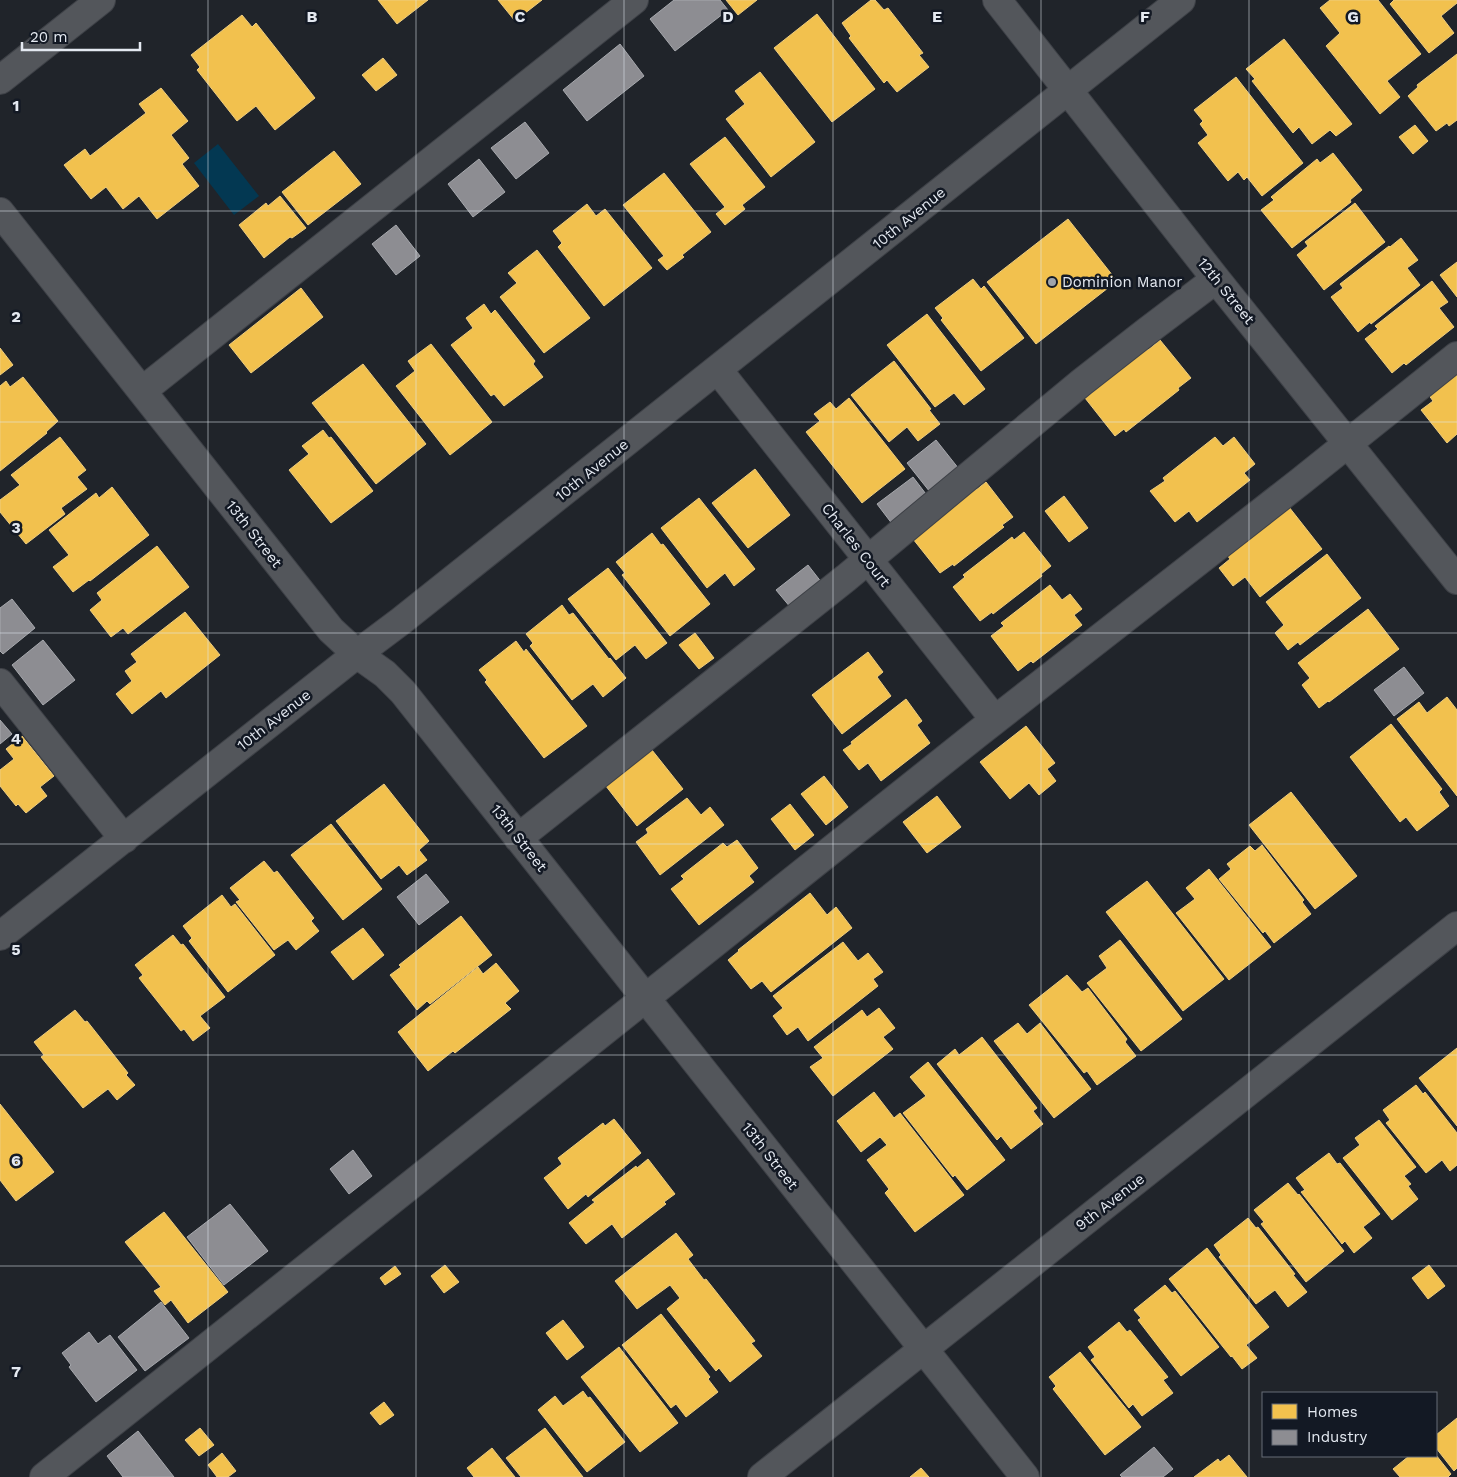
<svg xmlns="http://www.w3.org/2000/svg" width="1457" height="1477" font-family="'Work Sans',sans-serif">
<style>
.water{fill:#033852}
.homes{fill:#f2c14e;stroke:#eecd7f}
.industry{fill:#8d8d92;stroke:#a7a9ae}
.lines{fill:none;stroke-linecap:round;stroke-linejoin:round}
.minor-casing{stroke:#3e4147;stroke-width:30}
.minor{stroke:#53565b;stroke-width:28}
.grid{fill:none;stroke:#e4e9f1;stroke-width:1;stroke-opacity:0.55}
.poi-dot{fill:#9fa4ab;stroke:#131924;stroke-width:2}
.labels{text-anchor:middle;stroke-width:5;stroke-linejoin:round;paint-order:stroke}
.street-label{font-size:15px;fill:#e4e9f1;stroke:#131924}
.poi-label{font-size:15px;fill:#e4e9f1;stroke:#131924;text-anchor:start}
.grid-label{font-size:16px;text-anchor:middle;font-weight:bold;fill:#e4e9f1;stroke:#131924;stroke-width:5;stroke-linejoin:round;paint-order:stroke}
</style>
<rect width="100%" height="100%" fill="#20242a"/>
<path class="water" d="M218 144 259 196 234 215 194 163Z"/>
<path class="homes" d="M378 0H428L397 24Z
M498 0H542L515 21Z
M726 0H757L738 15Z
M871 0H875L884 10 888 8 923 53 919 55 929 67 897 92 887 80 884 83 849 38 851 36 842 23Z
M1330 0H1378L1421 54 1387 81 1400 97 1380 114 1326 46 1340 33 1320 8Z
M1394 0H1457V3L1441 16 1454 33 1429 53 1390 4Z
M817 14 875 89 832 122 774 48Z
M242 15 252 27 256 23 315 98 275 130 256 106 237 121 197 70 200 67 191 55Z
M1284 39 1352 124 1336 136 1330 130 1312 144 1299 127 1293 133 1252 81 1255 79 1246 69Z
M1457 54V120L1449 126 1447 123 1436 131 1408 96 1418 87 1417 85Z
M383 58 397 75 376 91 362 75Z
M760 72 815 142 771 177 726 119 745 104 735 91Z
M1236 77 1303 163 1262 196 1247 177 1244 180 1238 172 1228 181 1198 143 1208 135 1200 124 1203 121 1194 110Z
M161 88 188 121 171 135 189 158 182 164 199 186 157 219 139 196 123 209 106 187 91 199 64 165 85 149 90 156 146 113 139 104Z
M1415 125 1428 141 1413 154 1399 137Z
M725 137 765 187 742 205 745 209 725 225 716 214 725 207 690 164Z
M334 151 361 184 308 225 282 192Z
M1333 153 1362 190 1350 200 1351 202 1292 248 1261 210 1274 200 1271 197 1317 159 1320 163Z
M664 173 711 232 682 255 684 257 667 270 658 260 664 256 623 205Z
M280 196 306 228 292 238 290 237 264 258 239 225 266 203 268 206Z
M1355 203 1385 242 1324 290 1297 255 1308 246 1305 242Z
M587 204 596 216 605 209 652 268 604 306 558 247 562 243 553 231Z
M1068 219 1117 281 1036 344 987 282Z
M1401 238 1418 260 1407 268 1420 285 1371 324 1370 322 1358 332 1331 297 1343 288 1340 284 1389 246 1390 247Z
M537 250 590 318 544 353 500 297 517 283 508 273Z
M1457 262V297L1440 275Z
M973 279 981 289 984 286 1024 338 981 371 941 320 943 318 935 308Z
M1432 281 1448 302 1439 308 1454 327 1406 365 1404 363 1392 373 1365 339 1378 329 1375 326Z
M301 288 323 317 251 373 229 345Z
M484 304 491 314 495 310 535 361 533 364 543 377 504 406 494 394 491 396 451 345 473 328 466 318Z
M927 314 985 389 964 405 954 393 935 407 887 345Z
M1160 340 1191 378 1178 388 1179 390 1126 432 1124 429 1115 436 1085 398 1094 391 1092 388 1145 346 1148 350Z
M431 344 492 422 450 455 396 386 415 371 408 361Z
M0 348 13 365 0 375Z
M894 361 931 409 929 410 940 424 918 441 907 427 889 442 851 395Z
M363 364 426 444 376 484 312 403Z
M1457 372V434L1447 443 1421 410 1433 401 1428 394Z
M23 377 58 421 46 432 47 433 0 471V386L6 381 10 387Z
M849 398 905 469 862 503 806 432 820 421 814 414 830 402 836 409Z
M323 430 329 438 331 437 373 491 331 523 289 470 309 454 302 446Z
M60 437 86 470 77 477 87 489 61 508 65 514 26 544 0 512V500L20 485 11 475Z
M1215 437 1223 446 1234 437 1255 464 1244 473 1250 480 1197 522 1189 511 1175 522 1150 491 1165 481 1163 478Z
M755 469 790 515 748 548 712 503Z
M986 482 1013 517 1002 525 1004 527 954 566 953 564 940 573 913 539 975 489 976 490Z
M112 487 149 535 90 581 89 580 73 592 53 567 69 555 49 530 96 493 99 498Z
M1064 496 1088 528 1069 542 1045 511Z
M699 498 755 569 734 586 725 573 707 588 661 528Z
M1289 507 1322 549 1260 597 1245 577 1233 586 1219 568 1230 559 1227 555Z
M1024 532 1051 566 1041 574 1042 576 993 614 992 612 980 621 953 587 965 577 963 575 1012 537 1014 540Z
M652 533 661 545 663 544 710 604 670 636 622 575 625 573 616 562Z
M157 546 189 587 128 634 123 628 111 637 90 610 102 600 97 593Z
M1327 554 1361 598 1300 645 1298 642 1288 650 1275 633 1284 625 1266 602Z
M608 568 667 643 646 659 635 645 616 660 568 599Z
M1050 585 1062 600 1070 594 1082 609 1074 615 1082 625 1033 663 1031 661 1018 671 991 636 1004 626 1001 623Z
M562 605 569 615 573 613 609 659 610 658 626 678 603 697 593 684 572 700 530 646 533 643 526 634Z
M1368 609 1399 649 1329 702 1328 701 1319 708 1302 685 1310 678 1298 663Z
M185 612 220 655 166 698 161 691 132 714 116 694 132 681 125 671 137 662 131 654Z
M695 633 714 658 699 669 679 645Z
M516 641 524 652 526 649 587 726 544 758 485 682 487 680 479 670Z
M868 652 883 672 877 677 891 696 842 734 812 695Z
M1447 697 1457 710V796L1397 719 1419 702 1427 713Z
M906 699 922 721 917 725 930 743 881 781 868 763 859 770 843 750 852 744 851 742Z
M1391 724 1442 789 1439 792 1449 806 1417 831 1406 817 1400 822 1350 757Z
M1026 726 1055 763 1047 769 1056 781 1039 795 1029 783 1010 799 980 762Z
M22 736 54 776 40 787 47 796 26 813 18 804 16 806 0 786V770L14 759 6 749Z
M648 745 683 789 637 826 602 781Z
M824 776 848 807 826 825 801 794Z
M384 784 429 841 419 850 427 860 407 875 399 865 381 879 336 821Z
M1291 792 1357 876 1315 909 1249 825Z
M937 796 961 827 927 853 903 822Z
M687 798 701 815 710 807 724 825 660 875 636 842 648 833 646 829Z
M790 804 814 835 795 850 771 819Z
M331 824 382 889 343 920 291 855Z
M737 840 758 868 749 876 754 882 699 925 671 889 684 879 681 876 723 843 727 847Z
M1262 845 1304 900 1302 902 1311 914 1274 943 1265 931 1263 933 1219 879 1231 869 1227 864 1250 846 1255 851Z
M264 861 274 873 277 871 314 918 311 921 319 931 296 950 288 940 274 950 236 902 240 900 230 888Z
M1209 869 1271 947 1229 980 1176 913 1195 899 1186 888Z
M1147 881 1224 979 1183 1011 1106 912Z
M810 893 827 915 836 907 852 928 771 992 762 981 751 989 728 960 739 951 738 950Z
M222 895 231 907 235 904 275 955 228 992 189 941 192 938 183 926Z
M461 916 492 955 430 1004 427 1001 417 1010 390 975 401 967 399 965Z
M363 928 384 955 353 980 331 952Z
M173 935 181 945 183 944 225 997 200 1016 210 1028 193 1041 184 1029 181 1031 139 978 143 975 135 965Z
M1120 940 1182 1019 1141 1051 1087 983 1107 968 1099 956Z
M843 942 858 961 868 953 883 972 873 979 878 986 808 1041 798 1027 787 1035 773 1016 783 1008 773 996Z
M496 963 519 991 505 1003 511 1009 455 1053 453 1051 428 1071 398 1032 478 967 483 974Z
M1067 975 1082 992 1088 988 1127 1039 1125 1042 1136 1056 1097 1085 1087 1071 1084 1073 1029 1005Z
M879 1008 895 1028 883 1037 893 1049 833 1096 810 1067 823 1058 814 1047 862 1010 867 1017Z
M75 1010 85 1022 87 1021 128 1073 126 1075 135 1085 117 1100 108 1089 83 1108 41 1057 44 1055 34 1042Z
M1018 1023 1027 1034 1040 1023 1091 1089 1054 1118 994 1041Z
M982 1037 1037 1108 1033 1111 1043 1124 1011 1149 1001 1136 997 1140 937 1064 955 1049 959 1055Z
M1457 1048V1126L1419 1078Z
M928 1062 1005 1160 967 1190 955 1175 953 1177 903 1113 926 1096 910 1077Z
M1416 1085 1423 1094 1425 1092 1457 1133V1165L1450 1171 1442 1160 1426 1173 1386 1123 1390 1120 1383 1110Z
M874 1092 894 1118 900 1113 964 1195 915 1232 885 1193 889 1189 867 1160 887 1145 880 1137 861 1152 837 1121Z
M0 1104 54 1172 16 1201 0 1180Z
M614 1119 641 1153 588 1197 586 1194 568 1209 544 1178 562 1164 558 1158 603 1123 605 1126Z
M1379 1120 1416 1167 1404 1176 1411 1184 1408 1186 1418 1199 1392 1220 1343 1158 1360 1145 1355 1138Z
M1329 1153 1337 1164 1340 1163 1380 1214 1363 1227 1372 1238 1354 1253 1345 1241 1342 1244 1301 1192 1305 1190 1296 1178Z
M648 1159 675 1194 664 1202 666 1204 622 1238 612 1224 586 1244 569 1223 595 1202 592 1200 636 1166 637 1168Z
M1288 1183 1298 1195 1299 1194 1344 1251 1306 1282 1261 1224 1264 1222 1254 1210Z
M164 1212 228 1292 188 1323 171 1300 165 1305 154 1291 161 1287 125 1242Z
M1248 1218 1256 1228 1258 1227 1295 1274 1293 1275 1307 1292 1288 1307 1275 1290 1256 1304 1219 1257 1221 1255 1214 1245Z
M676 1233 693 1255 688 1259 704 1280 706 1279 755 1341 751 1343 762 1356 730 1382 719 1368 716 1371 667 1309 680 1298 670 1285 637 1309 615 1281Z
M1207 1248 1269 1327 1246 1345 1257 1358 1242 1369 1232 1356 1231 1357 1169 1279Z
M445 1265 459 1282 444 1293 431 1276Z
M1429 1265 1445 1286 1428 1299 1412 1278Z
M395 1266 401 1274 385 1285 380 1278Z
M1165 1285 1172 1293 1175 1291 1219 1347 1181 1376 1138 1320 1141 1318 1134 1310Z
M661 1314 710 1377 708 1379 718 1392 686 1417 676 1404 671 1408 622 1345Z
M563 1320 584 1347 567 1360 546 1333Z
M1119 1322 1127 1332 1130 1330 1168 1377 1163 1380 1173 1393 1142 1416 1133 1404 1129 1408 1091 1360 1095 1357 1088 1347Z
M619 1347 678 1423 640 1452 581 1377Z
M1080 1352 1141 1427 1105 1455 1053 1389 1056 1386 1049 1377Z
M583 1391 588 1398 590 1397 625 1442 587 1472 538 1410 555 1396 563 1406Z
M384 1402 394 1415 380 1425 370 1413Z
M1457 1418V1468L1454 1471 1436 1448V1435Z
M200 1428 214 1445 199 1456 185 1440Z
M545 1428 583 1477H521L506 1458Z
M492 1448 515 1477H474L467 1468Z
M222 1453 236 1471 228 1477H217L208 1465Z
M1229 1455 1247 1477H1194L1218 1459 1220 1462Z
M1436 1455 1451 1474 1448 1477H1400L1393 1469 1409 1456Z
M921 1468 929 1477H910Z"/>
<path class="industry" d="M674 0H720L728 10 675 51 650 19Z
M620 44 644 76 587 121 563 90Z
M525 122 549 153 516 179 491 148Z
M479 159 505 192 473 217 448 184Z
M396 225 420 256 396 275 372 244Z
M936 440 959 469 930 492 907 463Z
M913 477 929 498 893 525 877 504Z
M808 565 822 583 791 608 776 590Z
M12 599 35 628 3 654 0 651V608Z
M43 640 75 680 43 705 12 665Z
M1404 667 1424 693 1394 716 1374 690Z
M0 720 12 734 0 744Z
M426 874 449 902 419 925 397 897Z
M353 1150 372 1176 349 1194 330 1169Z
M230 1204 268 1251 224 1285 187 1237Z
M161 1302 189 1338 145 1371 118 1337Z
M89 1332 98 1344 110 1335 137 1370 96 1402 69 1367 71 1365 62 1353Z
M138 1431 174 1477H123L107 1456Z
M1154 1447 1173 1469 1163 1477H1122L1120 1475Z"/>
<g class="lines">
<defs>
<path id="minor" d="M997 0 1216 279 1457 580
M0 80 101 0
M0 212 331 630 357 654 385 674 403 692 1025 1477
M718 370 995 720
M142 391 634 0
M0 683 124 839
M518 838 846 578 1082 382 1146 332 1216 279
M0 936 357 654 401 621 1181 0
M44 1477 977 734 1301 481 1457 356
M762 1477 1457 926"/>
</defs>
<use href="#minor" class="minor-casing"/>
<use href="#minor" class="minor"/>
</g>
<path class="grid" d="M208 0V1477M416 0V1477M624 0V1477M833 0V1477M1041 0V1477M1249 0V1477M0 211H1457M0 422H1457M0 633H1457M0 844H1457M0 1055H1457M0 1266H1457"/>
<circle class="poi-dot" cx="1052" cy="282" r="5"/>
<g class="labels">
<g class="street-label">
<text transform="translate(909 218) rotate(-39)" y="5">10th Avenue</text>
<text transform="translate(1226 291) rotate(51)" y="5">12th Street</text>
<text transform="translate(592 470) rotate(-39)" y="5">10th Avenue</text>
<text transform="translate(254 534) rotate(52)" y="5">13th Street</text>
<text transform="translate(856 545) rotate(52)" y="5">Charles Court</text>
<text transform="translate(274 720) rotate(-38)" y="5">10th Avenue</text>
<text transform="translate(519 838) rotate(52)" y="5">13th Street</text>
<text transform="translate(770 1156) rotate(52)" y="5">13th Street</text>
<text transform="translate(1110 1202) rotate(-38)" y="5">9th Avenue</text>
</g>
<g class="poi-label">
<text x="1062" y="287">Dominion Manor</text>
</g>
</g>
<g class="grid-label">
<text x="312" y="22">B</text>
<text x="520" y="22">C</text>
<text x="728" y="22">D</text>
<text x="937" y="22">E</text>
<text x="1145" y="22">F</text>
<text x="1353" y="22">G</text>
<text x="16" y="111">1</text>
<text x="16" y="322">2</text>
<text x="16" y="533">3</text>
<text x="16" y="744">4</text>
<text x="16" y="955">5</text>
<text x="16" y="1166">6</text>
<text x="16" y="1377">7</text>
</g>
<rect x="1262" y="1392" width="175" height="65" fill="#131924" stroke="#676c76"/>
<rect x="1272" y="1404" width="25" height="15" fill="#f2c14e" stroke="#676c76"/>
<text x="1307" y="1417" font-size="15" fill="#e4e9f1">Homes</text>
<rect x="1272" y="1430" width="25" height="15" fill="#8d8d92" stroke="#676c76"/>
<text x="1307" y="1442" font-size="15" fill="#e4e9f1">Industry</text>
<path d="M22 42v8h118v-8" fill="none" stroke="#e4e9f1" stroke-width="2.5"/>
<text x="30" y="42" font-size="15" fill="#e4e9f1" stroke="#131924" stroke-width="4" paint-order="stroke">20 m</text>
</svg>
